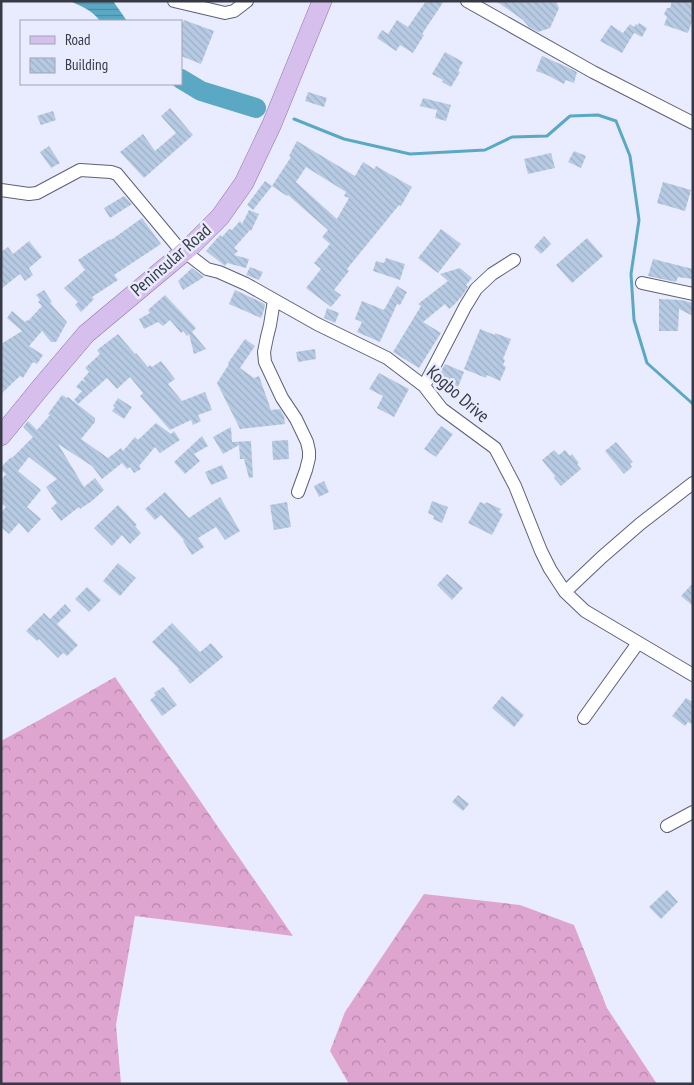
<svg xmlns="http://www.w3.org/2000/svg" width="694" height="1085" font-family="'PT Sans Narrow',sans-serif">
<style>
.forest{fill:url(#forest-crowns)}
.water{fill:url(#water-rules)}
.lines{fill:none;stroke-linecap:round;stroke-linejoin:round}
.stream{stroke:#5ba8c4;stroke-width:3}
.river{stroke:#5ba8c4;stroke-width:20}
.building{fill:url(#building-back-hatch);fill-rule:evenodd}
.minor-casing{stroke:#5d607a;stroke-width:14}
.primary-casing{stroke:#8e75aa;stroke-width:20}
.minor{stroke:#fff;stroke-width:12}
.primary{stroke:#d7bfed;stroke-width:19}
.labels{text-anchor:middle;stroke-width:5;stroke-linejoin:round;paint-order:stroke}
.street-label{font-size:18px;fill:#373944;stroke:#e9ecfe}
</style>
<defs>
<pattern id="forest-crowns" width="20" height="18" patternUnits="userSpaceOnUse" patternTransform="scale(1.25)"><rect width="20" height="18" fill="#dea5d0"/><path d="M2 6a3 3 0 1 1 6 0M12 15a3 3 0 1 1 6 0" fill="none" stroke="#b587aa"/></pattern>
<pattern id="water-rules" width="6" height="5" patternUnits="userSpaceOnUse" patternTransform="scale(1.25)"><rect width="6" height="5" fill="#5ba8c4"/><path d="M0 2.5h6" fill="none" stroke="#4c8aa1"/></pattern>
<pattern id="building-back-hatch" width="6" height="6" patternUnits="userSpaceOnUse" patternTransform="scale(1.25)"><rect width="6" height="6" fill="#b6cbe3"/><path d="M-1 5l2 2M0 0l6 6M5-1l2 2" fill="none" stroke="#9dafc4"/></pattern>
</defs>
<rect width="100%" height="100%" fill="#e9ecfe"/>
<path class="forest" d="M115 677 293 936 135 916 116 1025 121 1084H1V741L43 718Z
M424 894 520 905 574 925 607 1008 657 1084H349L330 1051 345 1012Z"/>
<path class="water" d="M69 1H113L127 21H100C93 11 80 5 69 1Z"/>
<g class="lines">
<path class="stream" d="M294 119 344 139 410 154 485 150 512 137 547 136 570 116 598 115 616 121 630 156 639 220 631 274 634 320 647 363 693 404"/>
<path class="river" d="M181 79 201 91 256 108"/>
</g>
<path class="building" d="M426 1H444L422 34 424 35 413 53 400 45 396 51 377 38 382 30 388 34 397 20 408 27Z
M496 1H556L559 8 550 28 538 32 529 27 523 20Z
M672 1H693V19L688 33 664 25 667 17 664 14 667 8H670Z
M184 20 214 31 201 64 181 56V25Z
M639 23 647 28 642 37 634 33 622 53 600 41 611 25 623 33 630 24 634 27 636 24 638 25Z
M445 52 463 62 458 71 460 72 451 87 442 82 443 80 432 74Z
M542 56 567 67 577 72 574 83 566 80 564 84 547 75 536 71Z
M308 92 327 98 324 107 305 101Z
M423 98 451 105 446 121 435 118 437 110 420 106Z
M170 108 193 135 144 178 120 152 143 134 155 151 176 133 161 116Z
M53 111 56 120 41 125 37 116Z
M297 141 355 176 363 162 374 169 376 166 412 187 401 206 399 205 347 269 349 271 334 290 341 295 331 307 306 288 321 269 314 263 330 244 322 237 328 230 288 195 287 196 272 186 253 210 247 205 265 181 272 186 291 157 289 156ZM306 167 346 192 344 196 349 198 337 219 296 182Z
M49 146 60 163 51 168 40 152Z
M574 151 586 156 581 168 568 162Z
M551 153 555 168 528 174 524 159Z
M663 182 691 190 685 211 657 203Z
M124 196 132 204 110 218 104 208Z
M249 210 259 214 251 231 250 230 234 248 238 251 234 255 249 259 246 268 227 263 225 266 206 251 220 235 222 237 229 229 232 230 240 221 242 224Z
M142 218 161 244 114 275 118 280 92 297 94 299 81 312 75 305 78 302 64 288 85 270 78 260 110 239 111 240Z
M441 229 461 244 438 273 418 258Z
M544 236 551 244 541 254 534 247Z
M587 238 603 256 572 283 556 265Z
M29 241 42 257 29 268 33 275 25 281 20 274 1 289V252L8 247 13 254Z
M386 258 405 264 400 280 373 271 376 261 384 263Z
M653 259 693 269V279L678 277 676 282 648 276Z
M250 267 263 272 259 280 246 275Z
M192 268 204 277 183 290 178 281Z
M460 268 472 278 466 285 468 287 462 296 453 306 449 309 445 304 423 322 441 333 419 368 393 352 421 306 418 304 448 281 440 274Z
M397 286 407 292 400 305 397 304 380 342 357 332 362 322 355 319 362 301 384 310Z
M44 290 52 302 50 303 67 322 56 342H51L42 331 29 346 43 355 37 364 33 362 23 378 20 376 1 394V344L22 331 7 318 12 311 25 322 27 320 28 321 42 306 38 302 40 300 36 295Z
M235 290 265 304 264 310 261 318 229 304Z
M165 295 196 328 192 332 206 349 194 354 189 334 187 336 183 331 181 333 170 320 163 326 158 322 144 329 139 319 150 313 148 310Z
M659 299 681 300 693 303V316L679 309 678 331H659Z
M327 308 339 313 335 323 324 318Z
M480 329 495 335V333L511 339 503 359 505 360 503 365 506 367 500 381 487 375 486 378 464 369Z
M118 334 135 354 136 353 148 367 150 365 152 367 161 361 175 379 168 384 182 401 205 392 212 410 198 415 201 421 193 425 191 420 170 430 140 396 143 393 130 377 117 389 107 378 78 404 74 400 82 391 76 387 82 380 86 383 83 379 89 372 85 368 100 354 97 350Z
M245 339 255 346 240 368 254 378 259 376 271 410 280 409 284 416 285 424 240 429 217 383 229 364 228 363Z
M315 349 316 359 298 362 296 352Z
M445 364 464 372 458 387 437 378Z
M379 373 409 389 394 417 377 408 383 396 369 389Z
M62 395 67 398 68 397 95 418V422L81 439 108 458 121 448 123 451 135 437 138 440 156 423 171 434 174 431 180 440 160 453 155 447 139 466 141 469 134 473 130 467 127 469 122 463 102 479 92 466 58 444 84 487 95 478 104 490 92 501 80 509 79 507 61 521 51 508 57 503 46 487 57 479 29 457 18 471 41 490 27 507 41 519 28 533 19 523 9 534 1 527V512L6 507 1 503V480L6 474 1 470V467L11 457 12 458 33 437 23 427 28 421 37 430 50 415 48 414Z
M118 398 132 407 124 419 112 411 115 407 113 406Z
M441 426 453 434 436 457 424 449Z
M231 427 232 442 251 441 253 477 249 478 244 459H240L239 445 223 454 213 437Z
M202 436 208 446 194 454 200 461 185 474 174 462Z
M288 440 289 459 273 460 272 441Z
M616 442 633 462 630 464 632 467 624 474 605 451Z
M554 450 559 455 565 450 570 456 572 454 579 463 577 464 581 469 561 486 554 478 555 476 542 460Z
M222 465 228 478 211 485 205 472Z
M324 481 329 492 319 497 314 486Z
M165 492 189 518 220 497 240 531 225 540 216 527 198 538 204 547 192 555 183 541 184 540 161 515 155 520 145 509Z
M432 501 448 507 442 523 433 519 434 516 428 513Z
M287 502 291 527 274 530 270 505Z
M480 502 485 504 486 502 501 509 499 512 503 514 492 535 468 523Z
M118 505 137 525 135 526 141 533 130 544 122 535 112 546 94 528Z
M118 563 136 578 120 596 103 581Z
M447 574 463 588 452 600 437 585Z
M693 583V606L681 596Z
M87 587 101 600 89 612 75 599Z
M65 604 71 611 57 624 78 645 67 656 63 653 58 658 39 639 37 641 26 631 44 613 50 619Z
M172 623 200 652 211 643 223 657 190 684 178 670 179 669 152 642Z
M163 687 177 705 162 716 150 700 156 695 154 693Z
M502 696 524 715 514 727 492 708Z
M686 698 693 702V725L688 722 685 726 672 716Z
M458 795 469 804 463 811 452 802Z
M667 890 678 902 661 919 649 907Z"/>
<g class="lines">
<defs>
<path id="minor" d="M174 1 225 13 234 11 247 1
M467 1 593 72 693 123
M1 190 29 194 37 193 80 170 111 172 117 174 177 246 207 269 219 272 246 284 317 324 387 358 424 386 442 409 495 448 515 486 541 551 550 569 565 592 585 611 693 675
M642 283 693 294
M274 300 270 325 267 337 264 352 265 362 282 398 296 419 307 442 309 451V458L306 470 298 492
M424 386 465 307 476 289 492 274 514 260
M565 592 602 557 640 524 693 483
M584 718 638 643
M667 826 693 812"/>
<path id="primary" d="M1 436 41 387 86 334 190 247 220 217 244 183 272 124 322 1"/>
</defs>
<use href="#minor" class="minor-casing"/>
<use href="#primary" class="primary-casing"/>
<use href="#minor" class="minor"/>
<use href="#primary" class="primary"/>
</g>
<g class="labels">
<g class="street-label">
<text transform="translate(171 260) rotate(-41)" y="6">Peninsular Road</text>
<text transform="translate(458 394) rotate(41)" y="6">Kogbo Drive</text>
</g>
</g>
<rect width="694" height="1085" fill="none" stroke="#373944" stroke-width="5"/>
<rect x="20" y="20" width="162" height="65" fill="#e9ecfe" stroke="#a2a4b4"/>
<rect x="30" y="36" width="25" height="8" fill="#d7bfed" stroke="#a2a4b4"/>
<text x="65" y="45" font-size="15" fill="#373944">Road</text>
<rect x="30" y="58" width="25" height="15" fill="url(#building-back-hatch)" stroke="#a2a4b4"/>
<text x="65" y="70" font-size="15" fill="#373944">Building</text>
</svg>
